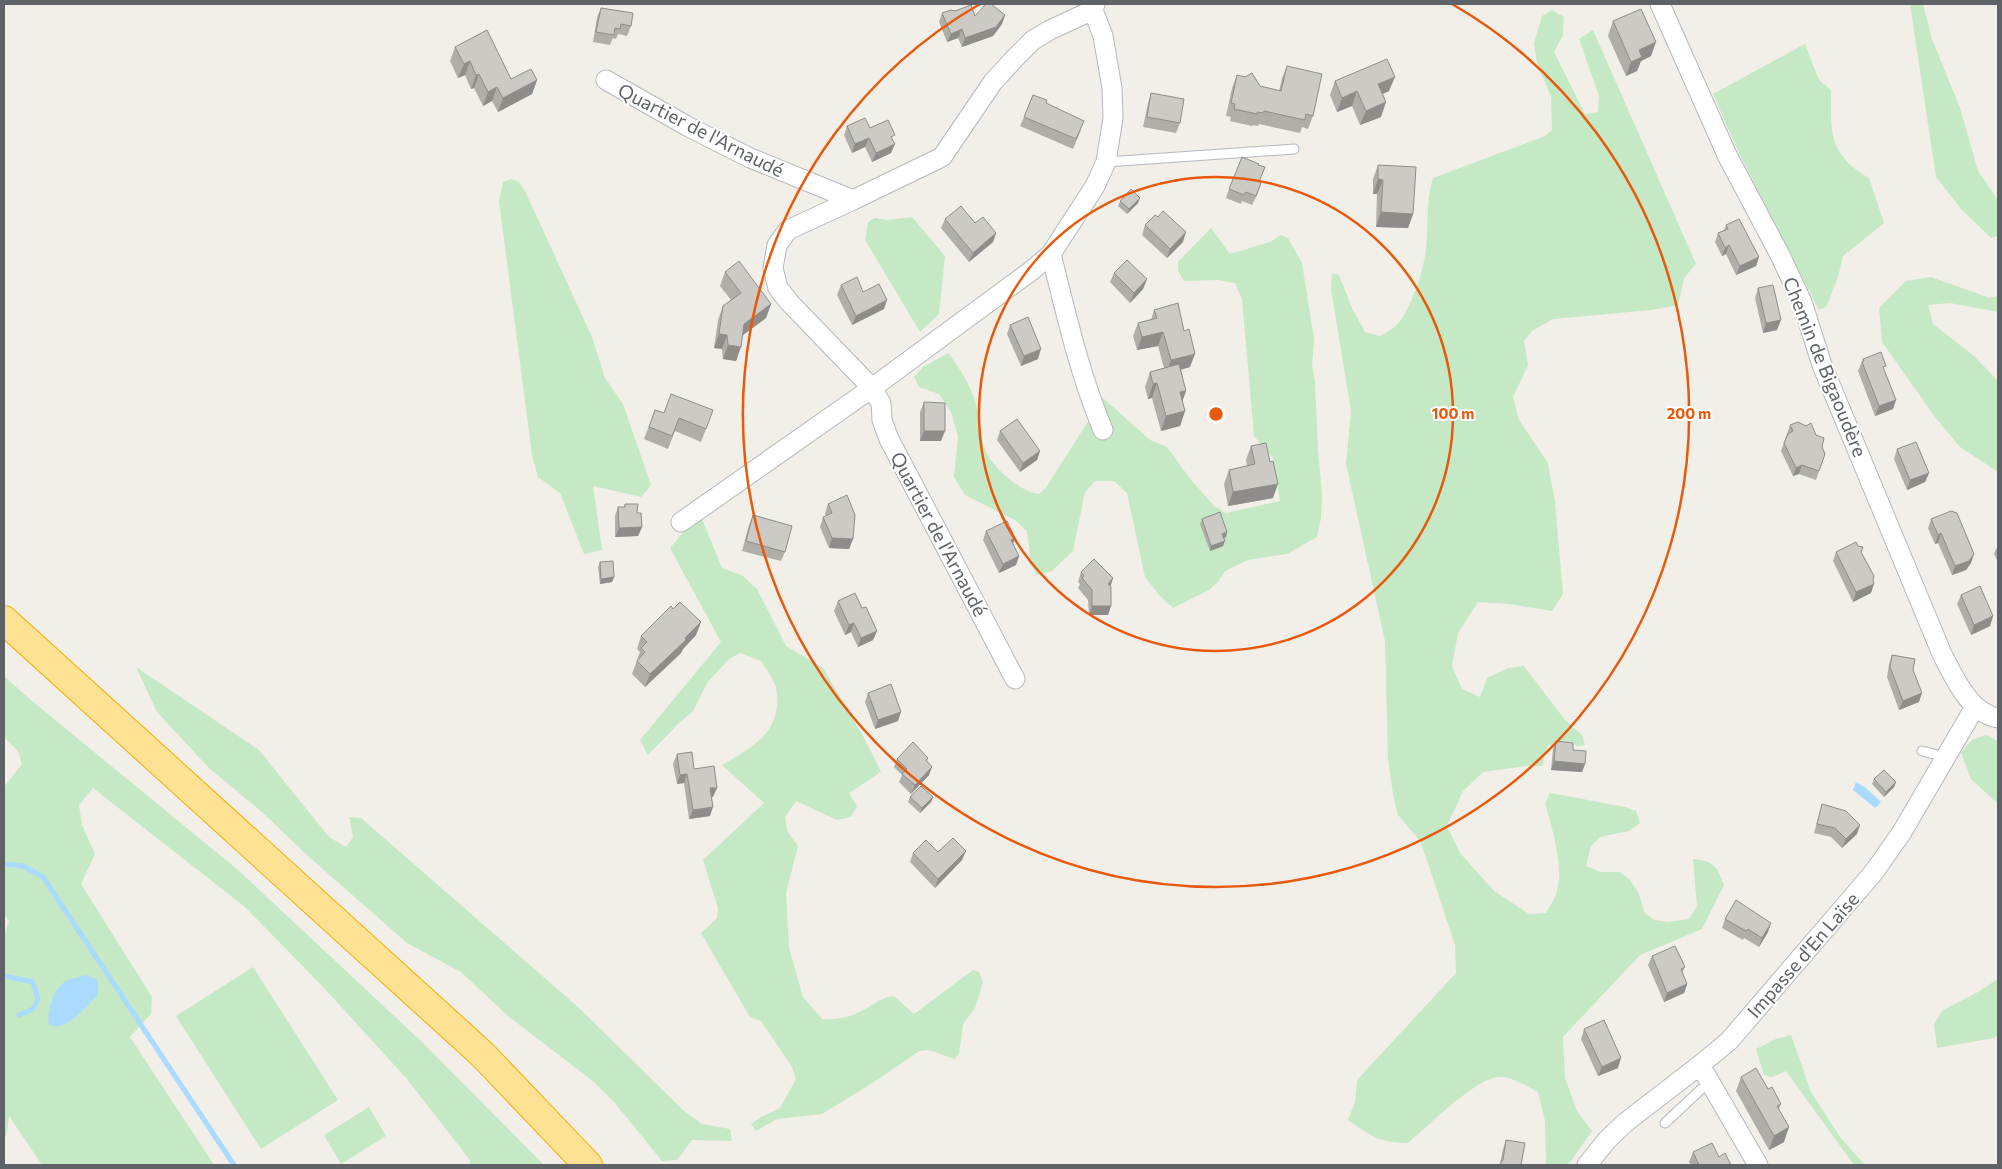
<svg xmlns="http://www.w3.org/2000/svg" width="2002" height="1169" font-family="Commissioner,sans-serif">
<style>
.green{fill:#c5e8c5}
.water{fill:#aadaff}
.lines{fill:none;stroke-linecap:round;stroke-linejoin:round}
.stream{stroke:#aadaff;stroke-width:5}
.lane-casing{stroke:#b5b8bc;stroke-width:11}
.street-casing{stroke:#b5b8bc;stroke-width:21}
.highway-casing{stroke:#f9ab00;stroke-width:30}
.lane{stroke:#fff;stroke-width:9}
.street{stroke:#fff;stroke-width:19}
.highway{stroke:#fde293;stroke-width:28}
.wall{fill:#afaea9}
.shaded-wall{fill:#8f8d8a}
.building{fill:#cccac5;stroke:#8f8d8a}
.ring{fill:none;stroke:#e8590c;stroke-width:2.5}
.labels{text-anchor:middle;stroke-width:4;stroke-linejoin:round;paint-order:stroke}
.street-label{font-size:19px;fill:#5f6368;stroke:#fff}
.centre{fill:#e8590c;stroke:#fff;stroke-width:2.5}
.ring-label{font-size:15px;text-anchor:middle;font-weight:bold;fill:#e8590c;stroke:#fff;stroke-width:4;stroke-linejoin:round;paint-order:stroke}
</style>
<rect width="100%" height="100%" fill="#f1efe8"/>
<path class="green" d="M1910 4H1923L1932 39 1960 108 1978 171 1998 200V236L1991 238 1961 209 1936 177Z
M1552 10 1564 17 1563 35 1554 52 1585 114 1598 112 1599 96 1579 39 1593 30 1696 264 1684 278 1678 305 1651 310 1553 319 1532 331 1524 341 1528 365 1513 397 1519 420 1548 463 1555 502 1563 594 1552 611 1509 604 1478 602 1458 633 1452 666 1462 689 1480 697 1487 678 1508 668 1524 666 1565 720 1582 735 1585 745 1578 746 1568 744 1548 745 1542 766H1526L1483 772 1463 791 1447 826 1460 853 1494 891 1529 914 1546 913C1548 908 1552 904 1554 899 1567 873 1552 829 1545 803L1550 793 1625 807 1636 811 1640 823 1629 831 1600 837 1591 846 1586 866 1601 872H1620L1629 879 1638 892 1645 913 1654 920 1669 922 1689 919 1697 906 1693 859C1714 861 1717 866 1724 885L1702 929 1640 955 1563 1037 1565 1078 1577 1111 1592 1131 1571 1161 1566 1165H1546L1545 1121 1538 1092C1526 1086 1512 1076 1498 1077 1475 1079 1427 1127 1408 1143 1377 1142 1373 1137 1348 1120L1355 1102 1357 1080 1456 973 1455 945 1430 869 1420 841 1398 815 1393 794 1388 760 1385 641 1346 464 1351 411 1331 289 1332 273 1339 275 1352 308 1365 332 1380 336C1399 327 1403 318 1412 299 1421 278 1426 259 1427 236 1428 215 1427 197 1433 178L1545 136 1552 130 1551 97 1537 63 1534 43 1542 16Z
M1805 44 1819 80 1831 90C1831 133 1828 154 1869 178L1884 223 1843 256 1838 277 1827 306 1819 310 1738 151 1713 94Z
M511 179 519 182 525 191 592 337 605 378 623 404 651 485 641 497 593 486 602 550 584 554 560 493 538 477 532 455 499 201 503 182Z
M912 217 945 256 939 314 920 332 865 240 868 222 875 218 887 220Z
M1211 228 1230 254 1270 242 1281 235 1288 238 1302 263 1314 339 1312 366 1315 382 1318 450 1322 494 1321 518 1317 537 1287 554 1248 560 1225 571 1218 582 1209 590 1173 608 1160 596 1145 577 1127 493 1114 481H1095L1085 492 1073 551 1052 571 1037 575 1031 565 1027 531 1015 520 965 495 954 477 958 436 951 412 939 394 919 387 914 377 923 367 948 353C960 368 968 382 975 400 980 415 980 433 985 449 990 465 1021 493 1039 494L1045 489 1103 398 1150 440 1167 447 1188 476 1214 506 1226 513 1280 501 1273 458 1254 436 1242 299 1235 283 1218 280 1184 281 1178 271V262Z
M1931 277 1990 298 1998 296V312L1950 303 1928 305 1933 324 1974 356 1998 381V472L1960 447 1935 417 1882 342 1879 308 1906 281Z
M702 519 722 568 743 576 757 589 786 646 823 668 863 736 881 772 849 793 857 806 851 817 837 820 796 801 785 817 787 831 798 846 786 893 789 948 803 997 822 1019C839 1020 851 1017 865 1009 876 1003 882 997 894 996L914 1014 973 970 979 972 983 982 975 1008 963 1024 959 1054 954 1059 929 1050 919 1051 874 1082 822 1114 777 1119 756 1131 751 1124 761 1117 780 1108 796 1079 792 1067 761 1021 750 1017 701 933 717 918 718 908 703 860 764 803 722 765C753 747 784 731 776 688 774 679 766 669 761 661L740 653 729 659 707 683 693 711 678 724 648 755 640 740 721 642 670 548 685 530Z
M136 667 259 750 329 837 346 847 353 837 349 817 361 818 579 1008 685 1112 702 1124 730 1129 732 1141 692 1140 677 1160 662 1161 615 1103 594 1082 508 1016 461 972 407 943 308 856 262 812 209 768 157 712Z
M4 676 32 701 238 870 422 1042 544 1165H470V1160L407 1079 324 988 245 907 93 788 79 805 82 825 95 854 81 884 152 997 151 1014 130 1037 214 1165H42L9 1116 7 1132 4 1140V935L9 921 4 915V787L22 764 18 751 4 737Z
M1986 735 1998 741V804L1971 779 1961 752 1972 740Z
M253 967 338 1100 261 1149 176 1016Z
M1998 979V1035L1994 1038 1937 1048 1934 1024 1943 1010 1978 992Z
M1791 1035 1811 1092 1840 1137 1865 1165H1854L1786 1071 1772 1077 1764 1075 1756 1049 1776 1039Z
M369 1107 386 1136 341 1164 324 1135Z"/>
<path class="water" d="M1856 782 1866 788 1881 802 1875 808 1853 790Z
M86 975 98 980V995C85 1007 68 1032 49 1025 46 1012 54 988 66 981 72 978 80 977 86 975Z"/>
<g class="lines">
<path class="stream" d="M4 864 23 866 43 877 234 1165
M4 976 33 982 38 999 33 1009 19 1015"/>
<defs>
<path id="lane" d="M1106 162 1294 149
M1922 751 1946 757
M1665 1123 1710 1081"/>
<path id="street" d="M1660 4 1727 155 1780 255 1802 302 1822 365 1942 654C1954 677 1969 713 1998 718
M606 80 687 126 748 157 853 200 942 157 993 82 1015 58 1033 40 1050 30 1093 10
M853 200 788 230 777 245 773 268 778 288 790 303 872 388 881 403 882 420 889 439 1015 679
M1051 254C1066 313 1079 373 1103 430
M681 522 872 388 1031 271 1051 254 1095 186 1106 162 1113 118 1112 88 1103 36 1093 10 1095 4
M1700 1065 1758 1165
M1587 1165 1607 1140 1626 1122 1700 1065 1729 1041 1874 872 1902 832 1975 707"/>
<path id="highway" d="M4 620 482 1054 588 1165"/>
</defs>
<use href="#lane" class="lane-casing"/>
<use href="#street" class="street-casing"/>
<use href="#highway" class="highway-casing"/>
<use href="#lane" class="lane"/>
<use href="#street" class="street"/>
<use href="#highway" class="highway"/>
</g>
<path class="wall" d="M601 8 631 26 627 36 618 34 616 39 613 38 610 45 593 42 597 17Z
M955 11 975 16 1005 15 1002 24 993 36 962 47 958 38 947 42 939 22 942 13Z
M1613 21 1651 56 1641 61 1637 71 1626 76 1608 36Z
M455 47 511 79 537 80 532 94 498 112 492 101 483 106 474 88 471 89 465 75 458 78 450 61Z
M1287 66 1313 116 1308 129 1302 127 1300 133 1259 124 1258 126 1253 125 1252 126 1230 121 1231 117 1226 116 1232 88 1237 75 1260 86 1279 91 1282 78Z
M1335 81 1389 91 1383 94 1381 117 1360 125 1352 106 1337 112 1330 95Z
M1151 93 1180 123 1176 133 1143 127 1148 103Z
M1046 103 1081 130 1073 149 1020 126 1024 117Z
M847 126 870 128 893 140 891 153 872 162 865 147 852 153 844 135Z
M1258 165 1259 183 1258 193 1252 205 1242 201 1241 204 1226 198 1229 189Z
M1378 165 1413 214 1408 228 1376 227 1377 194H1373V179Z
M1120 201 1138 203 1127 214 1118 206Z
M945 219 975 223 996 233 993 242 969 262 941 228Z
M1145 225 1183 242 1167 258 1142 235Z
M1726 225 1759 257 1756 266 1736 275 1726 254 1722 256 1715 242 1718 233 1724 230Z
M725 272 771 304 766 318 743 335 736 361 723 359 722 349 714 348 718 320 723 306 731 300 720 286Z
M1114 273 1147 279 1143 289 1130 303 1110 282Z
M841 285 863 292 884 309 852 325 837 295Z
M1758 288 1777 330 1763 333 1755 298Z
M1154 310 1190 367 1181 370 1186 391 1182 401 1185 411 1180 426 1161 431 1152 398 1148 399 1145 387 1150 372 1164 368 1158 346 1137 350 1133 336 1138 323 1151 320Z
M1010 325 1038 359 1021 366 1007 334Z
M1863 359 1884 371 1896 400 1893 409 1875 416 1858 371Z
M924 402 941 441H920V412Z
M655 410 664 413 713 410 701 442 675 431 668 449 644 439Z
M1790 425 1816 435 1825 454 1816 480 1799 474 1793 476 1781 451Z
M1000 431 1040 451 1037 460 1020 472 997 440Z
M1251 446 1270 462 1273 498 1228 506 1224 484 1229 470 1247 466 1246 460Z
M1897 449 1929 473 1925 482 1907 490 1894 459Z
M625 504 637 513 642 527 638 536 615 537V516L618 507H624Z
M828 504 853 539 849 549 829 548 820 527 823 517 826 516 825 514Z
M753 515 785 552 781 561 742 551 749 525Z
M1202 519 1227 532 1226 537 1224 538 1223 546 1210 551 1200 524Z
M1931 519 1971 563 1966 570 1952 575 1938 543 1935 544 1928 528Z
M986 531 1013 544 1019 556 1016 565 999 573 983 540Z
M1998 548V562L1994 554 1996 549Z
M1836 552H1861L1873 580 1871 593 1853 602 1833 561Z
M600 562 614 577 612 582 600 584 598 567Z
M1081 572 1113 578 1110 586 1111 606 1108 615H1089L1088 600 1078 588 1080 584 1078 582Z
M1961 595 1993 616 1990 626 1971 635 1957 604Z
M838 601 862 608 877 631 873 640 858 647 851 632 845 635 834 611Z
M673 609 701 622 696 635 683 649 681 653 645 687 632 674 640 652 637 649 641 636Z
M1892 655 1913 670 1919 702 1899 710 1887 677 1889 664Z
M868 693 898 721 875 729 865 702Z
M1556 741 1573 750 1585 764 1582 772 1551 770 1553 749Z
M677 754 694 769 713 797H711L710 816 689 819 684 783 677 784 673 764Z
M928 758 927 761 929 775 911 794 899 782 902 775 894 767 897 759Z
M1874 779 1896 782 1894 787 1884 797 1872 784Z
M910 797H933L931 802 920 813 908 802Z
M1822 804 1857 834 1842 848 1831 837 1814 833Z
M938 852 962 860 935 888 910 862 913 853Z
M1725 919 1768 932 1759 947 1744 938 1743 940 1722 928Z
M1652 956 1685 967 1682 973 1687 984 1684 993 1664 1002 1648 965Z
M1584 1029 1618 1068 1598 1076 1581 1039Z
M1741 1077 1768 1089 1781 1104 1779 1109 1784 1142 1769 1150 1736 1091Z
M1506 1140 1525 1143 1500 1163 1503 1149Z
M1693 1152 1719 1157 1731 1165H1691L1689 1162Z"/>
<path class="shaded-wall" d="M1005 15 1002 24 993 36 962 47 965 38Z
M962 29 958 38 947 42 951 34Z
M1656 42 1651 56 1641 61 1637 71 1626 76 1631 62 1639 50Z
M470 61 465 75 458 78 464 64Z
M479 74 474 88 471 89 476 75Z
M1395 77 1389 91 1373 98 1378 84Z
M537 80 532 94 498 112 503 98Z
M497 87 492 101 483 106 488 92Z
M1357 91 1352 106 1337 112 1342 98Z
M1386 102 1381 117 1360 125 1366 111Z
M869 138 865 147 852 153 855 144Z
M895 144 891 153 872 162 876 153Z
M1378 179 1383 180 1377 194H1373Z
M1140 198 1138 203 1127 214 1129 209Z
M1381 212 1413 214 1408 228 1376 227Z
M1186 232 1183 242 1167 258 1170 249Z
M996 233 993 242 969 262 973 253Z
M1729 245 1726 254 1722 256 1725 248Z
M1759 257 1756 266 1736 275 1740 266Z
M1147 279 1143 289 1130 303 1134 293Z
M887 300 884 309 852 325 856 316Z
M771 304 766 318 739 338 744 324Z
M1781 320 1777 330 1763 333 1766 323Z
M1163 332 1158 346 1137 350 1142 337Z
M719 334 727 335 722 349 714 348Z
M728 345 741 347 736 361 723 359Z
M1041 349 1038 359 1021 366 1024 356Z
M1195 354 1190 367 1166 373 1171 360Z
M1157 383 1152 398 1148 399 1153 384Z
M1186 391 1181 405 1180 392Z
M1896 400 1893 409 1875 416 1879 406Z
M1185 411 1180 426 1161 431 1166 416Z
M924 431H945L941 441H920Z
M1040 451 1037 460 1020 472 1023 463Z
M1802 465 1799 474 1793 476 1796 468Z
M1929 473 1925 482 1907 490 1910 480Z
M1278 484 1273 498 1228 506 1233 492Z
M642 527 638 536 615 537 619 528Z
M1227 532 1226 537 1220 539 1222 534Z
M1941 533 1938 543 1935 544 1938 535Z
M832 538 853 539 849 549 829 548Z
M1015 538 1012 547 1011 540Z
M1225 541 1223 546 1210 551 1211 546Z
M1974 554 1971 563 1966 570 1952 575 1955 566Z
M1019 556 1016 565 999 573 1003 564Z
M614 577 612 582 600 584 601 579Z
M1113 578 1110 588 1108 584Z
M1874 584 1871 593 1853 602 1856 592Z
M1092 606H1111L1108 615H1089Z
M1993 616 1990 626 1971 635 1974 625Z
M701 622 696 635 683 649 681 653 645 687 650 674Z
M854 623 851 632 845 635 849 625Z
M877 631 873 640 858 647 861 638Z
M1922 693 1919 702 1899 710 1903 701Z
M901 712 898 721 875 729 878 720Z
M1554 761 1585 764 1582 772 1551 770Z
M932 767 929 775 911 794 915 785Z
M687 774 684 783 677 784 680 775Z
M1896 782 1894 787 1884 797 1886 792Z
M710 788H717L713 797 707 798Z
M933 797 931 802 920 813 922 808Z
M713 807 710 816 689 819 693 810Z
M1860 825 1857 834 1842 848 1846 839Z
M966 851 962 860 935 888 938 879Z
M1771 923 1768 932 1759 947 1762 938Z
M1687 984 1684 993 1664 1002 1667 993Z
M1621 1058 1618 1068 1598 1076 1602 1067Z
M1789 1127 1784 1142 1769 1150 1774 1136Z"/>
<path class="building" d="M986 4H991L1005 15 996 27 965 38 962 29 951 34 942 13 951 10 955 11 971 5 975 16Z
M601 8 633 13 631 26 621 24 620 29 615 28 614 35 596 32Z
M1641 9 1656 42 1639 50 1642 57 1631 62 1613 21Z
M487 30 511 79 531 69 537 80 503 98 497 87 488 92 479 74 476 75 470 61 464 64 455 47Z
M1387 59 1395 77 1378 84 1386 102 1366 111 1357 91 1342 98 1335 81Z
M1287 66 1322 74 1313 116 1306 114 1305 120 1264 111 1263 113 1257 112V114L1234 109 1235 104 1231 103 1237 75 1245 77 1252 73 1260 86 1281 91Z
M1151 93 1184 99 1180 123 1147 117Z
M1033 95 1047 100 1046 103 1084 121 1076 139 1024 117Z
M865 118 870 128 888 120 895 135 891 137 895 144 876 153 869 138 855 144 847 126Z
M1242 157 1259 164 1258 165 1265 167 1259 182 1261 183 1256 196 1246 192 1244 195 1229 189Z
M1378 165 1416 167 1413 214 1381 212 1383 180 1378 179Z
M1131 189 1140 198 1129 209 1120 201Z
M961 206 975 223 983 217 996 233 973 253 945 219Z
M1163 211 1186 232 1170 249 1145 225 1155 215 1158 217Z
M1739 219 1759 257 1740 266 1729 245 1725 248 1718 233 1728 229 1726 225Z
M1127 260 1147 279 1134 293 1114 273Z
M739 261 771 304 744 324 741 347 728 345 727 335 719 334 723 306 741 293 725 272Z
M857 277 863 292 879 284 887 300 856 316 841 285Z
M1773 285 1781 320 1766 323 1758 288Z
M1178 303 1184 331 1189 329 1195 354 1171 360 1163 332 1142 337 1138 323 1157 318 1154 310Z
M1028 317 1041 349 1024 356 1010 325Z
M1881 352 1886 366 1883 367 1896 400 1879 406 1862 362 1864 361 1863 359Z
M1179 364 1186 391 1180 392 1185 411 1166 416 1157 383 1153 384 1150 372Z
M671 394 713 410 706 429 679 418 672 436 649 427 655 410 664 413Z
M924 402 945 403V431H924Z
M1017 419 1040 451 1023 463 1000 431Z
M1798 422 1806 426 1811 423 1816 435 1824 438 1822 447 1825 454 1819 471 1802 465 1796 468 1784 443 1788 434 1793 431 1790 425Z
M1916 442 1929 473 1910 480 1897 449Z
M1266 443 1270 462 1273 461 1278 484 1233 492 1229 470 1255 464 1251 446Z
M847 495 855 515 853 539 832 538 823 517 832 513 828 504Z
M625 504H638L637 513H641L642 527 619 528 618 507H625Z
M1951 511 1957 513 1974 554 1969 561 1955 566 1941 533 1938 535 1931 519Z
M1220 512 1227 532 1222 534 1225 541 1211 546 1202 519Z
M753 515 792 526 785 552 746 541Z
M1007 521 1015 538 1011 540 1019 556 1003 564 986 531Z
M1856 542 1858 546 1863 547 1861 552 1874 576 1873 580 1874 584 1856 592 1836 552Z
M1094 559 1113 578 1108 584 1111 587V606H1092V590L1082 578 1084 576 1081 572Z
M613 561 614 577 601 579 600 562Z
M1980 586 1993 616 1974 625 1961 595Z
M855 593 862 608 866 607 877 631 861 638 854 623 849 625 838 601Z
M680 602 701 622 685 638 686 640 650 674 637 661 645 652 641 648 647 642 641 636 671 606 673 609Z
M1892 655 1915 659 1913 670 1922 693 1903 701 1890 667Z
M891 684 901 712 878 720 868 693Z
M1556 741 1573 743V750L1586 751 1585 764 1554 761Z
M913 742 928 758 926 760 932 767 915 785 902 774 907 769 897 759Z
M692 752 694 769 714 766 717 788H710L713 807 693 810 687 774 680 775 677 754Z
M1884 770 1896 782 1886 792 1874 779Z
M921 786 933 797 922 808 910 797Z
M1822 804 1846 811 1860 825 1846 839 1835 828 1817 824Z
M953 838 966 851 938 879 913 853 926 840 938 852Z
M1736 900 1771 923 1762 938 1748 929 1746 931 1725 919Z
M1675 946 1685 967 1681 969 1687 984 1667 993 1652 956Z
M1604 1020 1621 1058 1602 1067 1584 1029Z
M1756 1068 1768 1089 1772 1087 1781 1104 1777 1106 1789 1127 1774 1136 1741 1077Z
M1506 1140 1525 1143 1521 1165H1499L1503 1160Z
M1712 1143 1719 1157 1725 1153 1731 1165H1699L1693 1152Z"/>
<g class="ring">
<circle cx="1216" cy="414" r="237"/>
<path d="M1452 4A473 473 0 1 1 980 4"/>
</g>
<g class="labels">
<g class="street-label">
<text transform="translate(701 130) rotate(27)" y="7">Quartier de l'Arnaudé</text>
<text transform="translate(1825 367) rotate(68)" y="7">Chemin de Bigaoudère</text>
<text transform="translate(939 534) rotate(62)" y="7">Quartier de l'Arnaudé</text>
<text transform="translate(1803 955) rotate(-49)" y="7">Impasse d'En Laïse</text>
</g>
</g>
<circle cx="1216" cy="414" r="8" class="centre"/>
<g class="ring-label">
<text x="1453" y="419">100 m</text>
<text x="1689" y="419">200 m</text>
</g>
<rect width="2002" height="1169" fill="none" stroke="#5f6368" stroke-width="10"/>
</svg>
